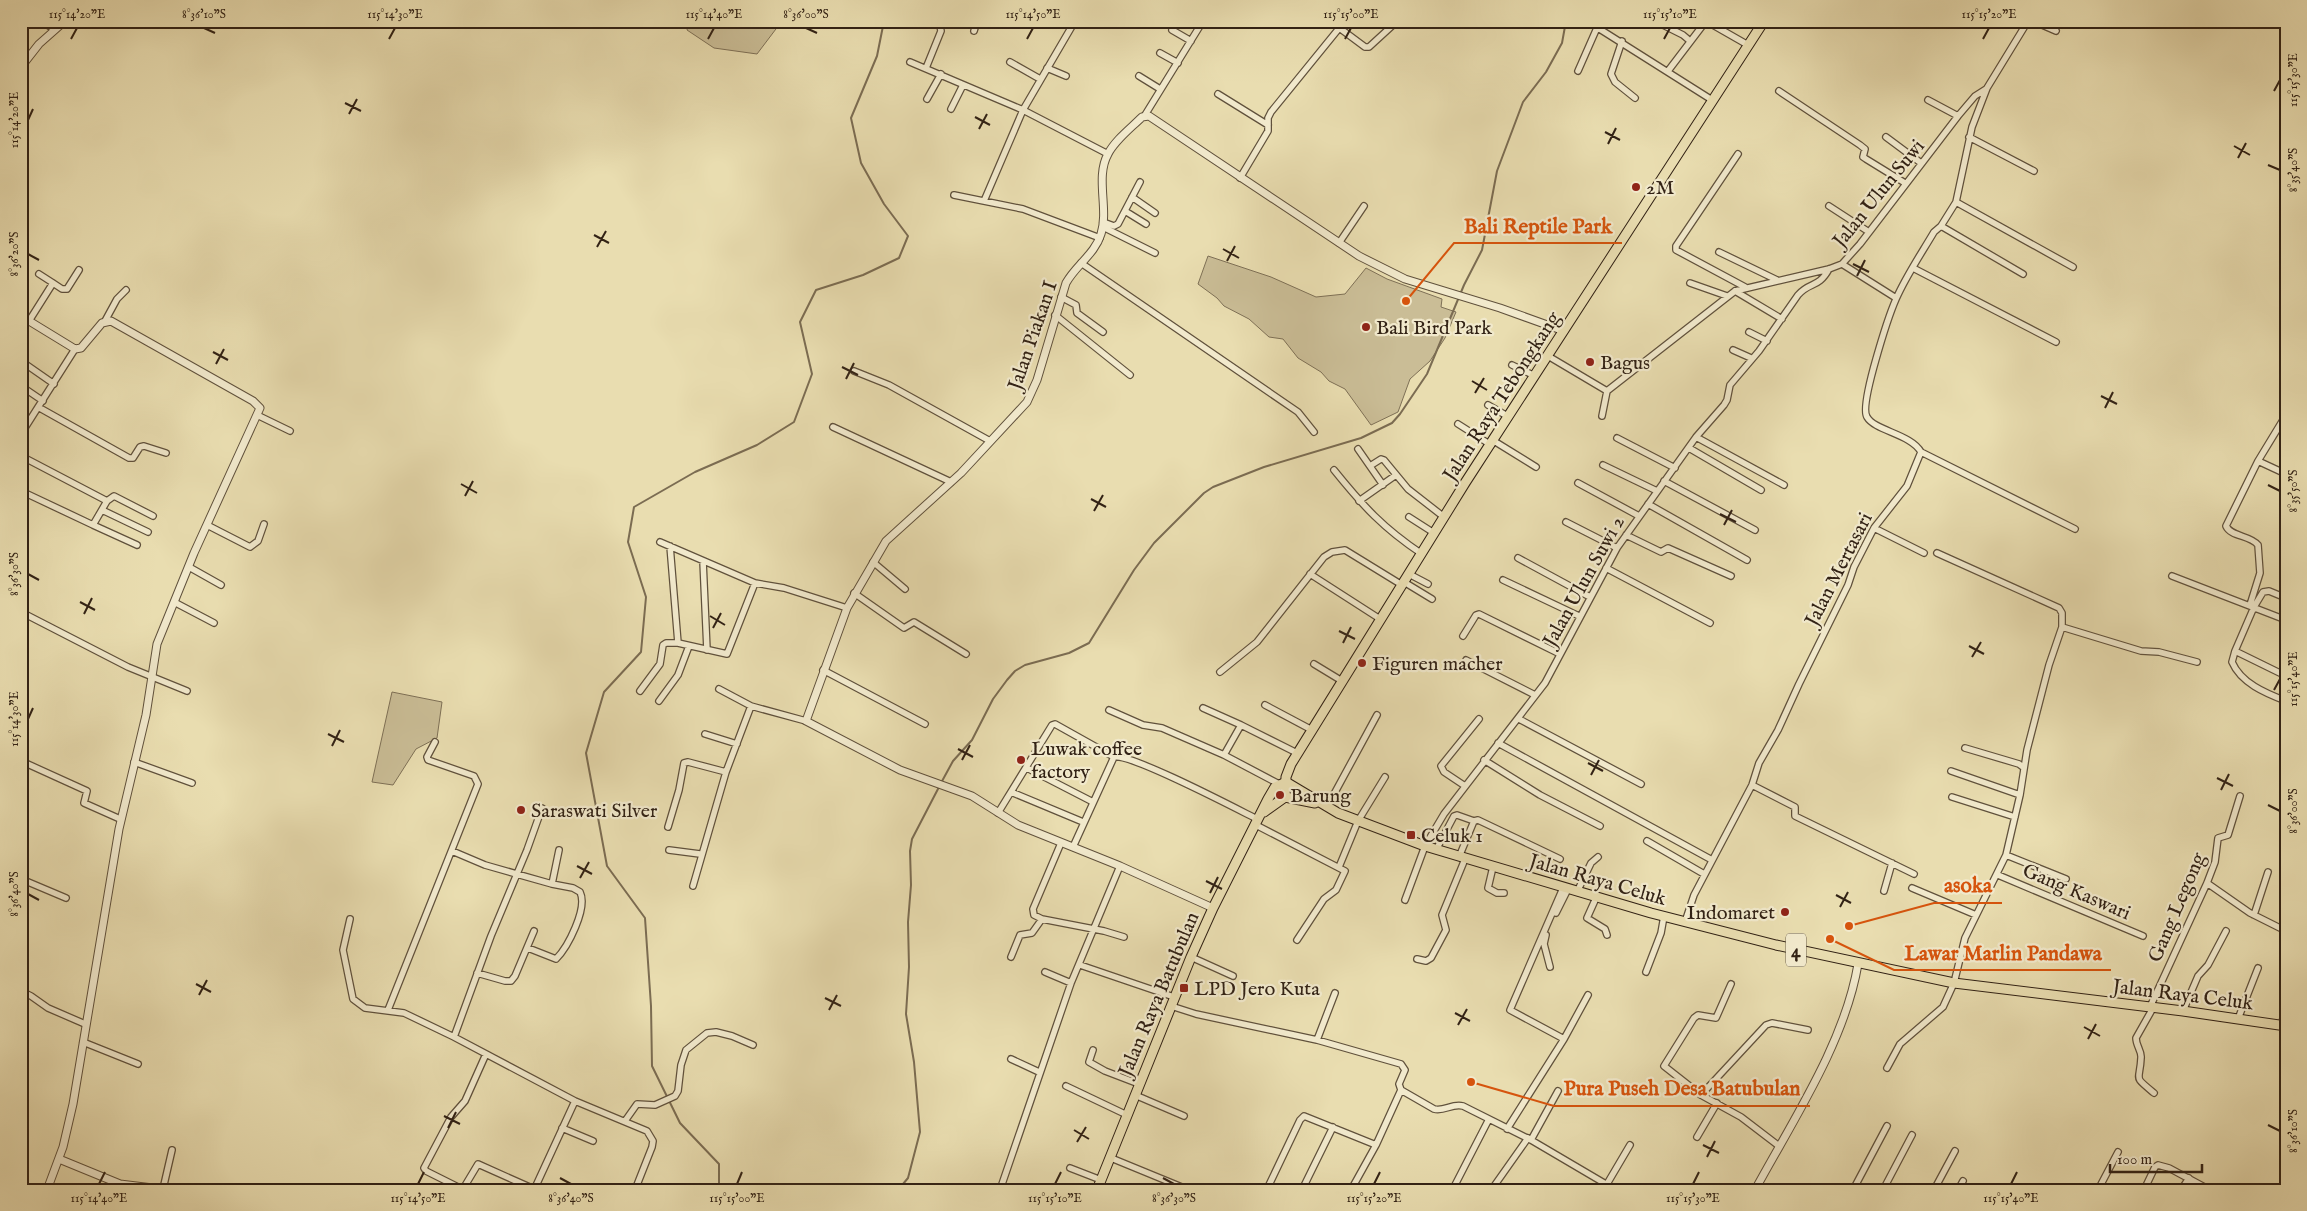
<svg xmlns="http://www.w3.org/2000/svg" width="2307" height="1211" font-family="'IM FELL English',serif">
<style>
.green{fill:#cabd96;stroke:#7e7056}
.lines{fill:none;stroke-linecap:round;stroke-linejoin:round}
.stream{stroke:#7b6c52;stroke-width:2}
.minor-casing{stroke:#60513c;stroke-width:8}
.tertiary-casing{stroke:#60513c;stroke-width:9}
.primary-casing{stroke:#322215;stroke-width:11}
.trunk-casing{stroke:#322215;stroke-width:11}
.minor{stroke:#f1e9cc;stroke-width:5.5}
.tertiary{stroke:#f1e9cc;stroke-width:7}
.primary{stroke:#e9ddb0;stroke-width:9}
.trunk{stroke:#e9ddb0;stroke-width:9}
.ticks{fill:none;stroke:#322215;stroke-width:2}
.poi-dot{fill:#8f2418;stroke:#f1e9cc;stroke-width:2}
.labels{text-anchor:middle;stroke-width:4.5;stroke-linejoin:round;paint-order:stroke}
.shield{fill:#f1e9cc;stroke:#6b5e4c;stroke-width:1}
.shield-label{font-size:19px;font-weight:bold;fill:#322215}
.poi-label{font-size:20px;fill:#322215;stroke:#f1e9cc;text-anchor:start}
.street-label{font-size:20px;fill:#322215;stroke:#f1e9cc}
.leader{fill:none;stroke:#d6540d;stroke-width:2}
.callout-dot{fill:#d6540d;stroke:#f1e9cc;stroke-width:2}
.callout-label{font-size:21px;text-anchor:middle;font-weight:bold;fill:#d6540d;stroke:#f1e9cc;stroke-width:4.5;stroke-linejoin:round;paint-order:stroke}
.neatline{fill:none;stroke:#322215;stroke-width:2}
.ticks-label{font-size:12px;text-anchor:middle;fill:#322215}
</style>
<rect width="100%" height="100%" fill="#e9ddb0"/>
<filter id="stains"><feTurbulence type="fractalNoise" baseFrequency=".004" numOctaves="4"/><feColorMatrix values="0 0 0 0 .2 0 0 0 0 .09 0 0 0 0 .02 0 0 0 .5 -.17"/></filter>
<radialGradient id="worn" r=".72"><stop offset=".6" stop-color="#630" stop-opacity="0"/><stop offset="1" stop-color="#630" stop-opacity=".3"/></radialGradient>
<path class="green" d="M689 21H782L757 54 714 48 687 30Z
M1208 256 1271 277 1316 297 1345 294 1366 268 1387 279 1442 299 1441 307 1456 312 1445 338 1430 361 1410 379 1398 412 1371 425 1345 389 1329 381 1321 372 1298 358 1283 339 1269 337 1249 319 1224 306 1217 298 1198 284Z
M392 692 442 702 437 738 416 749 393 785 372 782Z"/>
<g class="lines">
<path class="stream" d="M941 783 953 761 972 740 993 699 1007 680 1015 671 1025 665 1069 653 1089 643 1134 570 1154 543 1204 493 1213 487 1264 467 1361 438 1392 423 1400 414 1427 374 1464 285 1482 250 1497 171 1523 102 1546 72 1562 43 1566 21
M719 1190V1164L680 1123 652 1066 651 1006 645 918 607 866 586 753 604 692 641 652 646 597 628 542 634 507 695 472 757 445 794 422 812 374 800 322 816 290 863 275 899 258 908 236 884 204 861 163 851 118 877 56 884 21
M898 1190 908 1178 920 1132 914 1062 906 1014 909 967 908 922 911 885 910 851 912 839 939 787"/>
<defs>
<path id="minor" d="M41 21 54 29
M1330 21 1365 47H1369L1393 25
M1706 21 1748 45
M2028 21 1987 88 1972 127 1956 202 1941 226 1934 232C1921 254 1906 276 1896 299 1889 315 1859 405 1867 417 1875 431 1911 434 1921 452L2075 529
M2033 21 2056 31
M1663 25 1683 35 1690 41
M1598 28 1712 100
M1172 30 1191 41
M974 31 977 21
M1622 41 1611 74 1615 82 1635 98
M1160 53 1178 63
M910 62 1023 110 1108 154
M1010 62 1040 79
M926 68 941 31 940 26 934 21
M1047 68 1066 76
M1578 71 1600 21
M1668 71 1706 21
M1139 76 1160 89
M1779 91 1860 145 1865 149 1863 157 1866 159 1905 183
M1218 94 1268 125
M927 99 941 74
M1928 100 1958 116
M951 109 963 85
M1145 115 1203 21
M1886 137 1921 163
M1969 137 2034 171
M1738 154 1676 246V250L1745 287
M1240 178 1268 131V118L1271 112 1345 21
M954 195 1023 209 1100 238
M1132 197 1155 213
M984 201 1023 110 1075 21
M1956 202 2073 267
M1829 206 1869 232
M1125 211 1146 224
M1103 222 1114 226 1118 224 1140 182
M1941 226 2023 274
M1103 227 1155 253
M1339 243 1364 206
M1719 252 1777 280
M1081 263 1298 412 1314 432
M1842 264 1896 298
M1913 268 2056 342
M39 274 53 283
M1690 283 1727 296
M1735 291 1782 319
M1061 297 1076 305 1077 313 1103 332
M1055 315 1130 375
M29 321 53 283 62 289H67L79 270
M105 321 117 299 126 290
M1749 332 1767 341
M1733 350 1751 358
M1548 356 1607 391
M21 361 54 384
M1512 365 1535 376
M854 371 889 385 990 441
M21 386 43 401
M1607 391 1735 291 1829 269 1842 264 1860 244 1958 116 1975 96 1986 89
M1488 405 1509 417
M38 407 129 458H133L140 447 144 446 166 453
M257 415 290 431
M1602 416 1607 391
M1458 424 1491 445
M833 427 951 482
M21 434 75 349
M1696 437 1784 485
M1617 438 1675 468
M1494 441 1536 467
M1689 448 1761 490
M1358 449 1383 485
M21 456 107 501 93 525 137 545
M2258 461 2286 474
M1603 465 1657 491
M1370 466 1381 459 1384 460 1408 489 1444 517
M1334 470C1363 506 1383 528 1422 554
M1664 481 1755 530
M1578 483 1639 516
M21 491 93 525
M107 501 114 496 153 516
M1359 501 1396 475
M1648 504 1747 560
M102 510 148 532
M1409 517 1434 533
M1566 522 1617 548
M207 525 250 547 258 541 264 524
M1874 528 1924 553
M1626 535 1661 552 1668 548 1731 576
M660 542 755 583 784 588 847 608
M670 546 678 643
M1518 558 1590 597
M703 561 707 650
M873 562 905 589
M189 567 221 585
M1606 568 1710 623
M1310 574 1380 619
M1409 574 1428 584
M2172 576 2286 620
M1503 580 1579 616
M1404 582 1432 599
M854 593 904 628 914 622 966 654
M2286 598 2269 591 2263 592 2254 607 2235 651 2286 676
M174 602 214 623
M2250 605 2260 573 2258 545C2250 535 2231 537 2226 526L2258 461 2286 415
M21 612 128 667 187 691
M2062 627 2141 651 2159 652 2197 662
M1463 636 1476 615 1479 614 1560 654
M2235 651 2232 662C2241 683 2265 693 2286 701
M1466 660 1535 695
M1314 664 1342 681
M823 670 925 724
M1220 672 1257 642 1324 557 1332 552 1345 550 1402 585
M719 689 751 706 806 721
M640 691 660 664 663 645 666 643H678L727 654 755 583
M659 701 678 675 689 646
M1265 705 1312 730
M1203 708 1241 725 1297 753
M1109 710 1143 725 1162 728 1224 755 1279 784
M1519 719 1641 784
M705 734 737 744
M1498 743 1712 860
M1965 748 2019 764 2023 767
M1224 755 1241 725
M1484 760 1540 795 1600 826
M21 761 87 791 84 803 120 819
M134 762 192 783
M1027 768 1093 802
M1951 771 2020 795
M1752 785 1795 807V816L1914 874
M1465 786 1444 772 1441 766 1479 719
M1011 792 1083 822
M1952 797 2015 817
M1327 807 1377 715
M998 813 1052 725 1055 724 1114 757C1130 753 1235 808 1257 819
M1254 824 1345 871 1336 890 1324 899 1297 940
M668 827 679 790 684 763 688 762 726 772
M1647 841 1704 874
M1061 843 1033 909 1034 915 1042 919 1104 931 1124 937
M1073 847 1114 757
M669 850 700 854
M1436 850 1454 816 1457 815 1474 821
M452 851 485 865 552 884 559 850
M2006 855 2066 879
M1459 857 1474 821 1478 820 1560 859
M1339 867 1358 821 1385 777
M1492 871 1488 888 1497 893H1504
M1998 875 2143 936
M21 879 66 898
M2207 883 2250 913 2286 931
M693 886 726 772 751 706
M1912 888 1976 915
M1884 891 1892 863
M1577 892 1591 863 1598 857
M1596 898 1587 918 1605 929 1607 935
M1405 900 1425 846 1444 814 1545 683 1617 548 1696 437 1724 405 1727 400 1730 385 1759 351 1798 295C1810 281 1818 289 1829 269
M1556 913 1568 889
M2254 915 2268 872
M350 919 343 950 353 999 365 1008 404 1013 454 1037 575 1101 647 1131 653 1141 652 1147 635 1190
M1685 922 1694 895 1752 785 1759 763 1778 730 1799 684 1848 585 1854 567 1874 528 1907 486 1921 452
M1546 935 1544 944 1550 967
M528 948 556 959C568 947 588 908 580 892L573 888 552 884
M1011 957 1020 935 1032 933 1042 919
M1191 957 1233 976
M1417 959 1426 961 1431 958 1446 930 1442 915 1465 859
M1080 965 1174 997
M1045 972 1071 983
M1646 972 1661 933 1664 916
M477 973 505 981H511L515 976 534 931
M1731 984 1716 1018 1698 1015 1694 1018 1664 1066 1701 1095 1741 1117 1779 1146
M21 991 31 996 48 1008 85 1024
M1171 1006 1196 1014 1317 1040 1401 1064 1405 1070 1399 1084 1401 1090 1434 1109C1444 1112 1452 1103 1463 1106L1531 1140 1616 1190
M2150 1007 2207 883 2215 862 2218 838 2228 835 2240 796
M2153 1008 2136 1038C2136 1046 2142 1051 2141 1058 2140 1082 2132 1075 2154 1093
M388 1010 478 784 474 776 428 760 427 757 435 742
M2183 1011 2198 976 2208 965 2226 931
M2238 1019 2258 968
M2282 1026 2286 993
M454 1037 491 936 527 850 542 808
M1564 1039 1588 995
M1317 1040 1335 993
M83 1042 138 1064
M1093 1050 1089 1062 1105 1071 1139 1084
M1011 1059 1039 1072
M1887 1068 1900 1044 1943 1007 1954 983 1965 938 2006 855 2020 795 2027 750 2049 665 2062 627V613L2059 608 1937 553
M1066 1086 1127 1115
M1135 1095 1184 1116
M1701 1095 1766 1025 1772 1023 1808 1030
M625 1121 637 1104 655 1105 675 1096 678 1091 681 1065 686 1050 707 1033 716 1032 732 1036 753 1045
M562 1128 593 1141
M1507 1129 1564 1039 1510 1010 1563 888
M1697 1137 1717 1103
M1531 1140 1558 1091
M1111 1158 1189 1190
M1070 1168 1101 1180
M1607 1184 1630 1145
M1269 1185 1300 1120 1304 1116 1376 1145
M1455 1185 1489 1119
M163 1189 172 1150
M463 1189 478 1164 534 1189
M1492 1189 1528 1138
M464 1190 426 1171 424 1168 451 1117 465 1101 486 1054
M534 1190 575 1101
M1000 1190 1071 983 1120 866
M1302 1190 1333 1127
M1351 1190 1376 1145 1401 1090
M1853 1190 1887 1126
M1883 1190 1912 1135
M1934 1190 1955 1151
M1958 1190 1963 1181
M2098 1190 2118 1152
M2144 1190 2155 1167 2158 1165 2169 1168 2210 1190
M2181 1190 2189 1178"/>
<path id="tertiary" d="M21 67 39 44 65 21
M21 316 75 349 81 348 102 323 111 321 253 401 260 408 194 553 157 644 146 715 119 829 73 1104 63 1147 47 1190
M1213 908 1120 866 1018 825 972 796 900 770 806 721 847 608 886 541 961 473 1027 402 1037 380 1066 283C1076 265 1095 254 1101 234 1109 209 1095 177 1108 154 1115 140 1131 128 1142 117L1149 116 1359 256 1405 279 1500 308 1564 331
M59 1159 120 1184 169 1190
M1755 1190C1793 1120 1845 1042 1858 964"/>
<path id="primary" d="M1285 797 1286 777 1291 764 1465 483 1764 21"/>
<path id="trunk" d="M1264 812 1285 797 1315 803
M1097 1190 1191 957 1213 908 1268 799 1275 787 1286 782 1338 813 1425 846 1651 913 1776 945 1954 983 2183 1011 2286 1026"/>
</defs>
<use href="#minor" class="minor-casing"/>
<use href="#tertiary" class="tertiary-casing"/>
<use href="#primary" class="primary-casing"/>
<use href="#trunk" class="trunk-casing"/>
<use href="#minor" class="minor"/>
<use href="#tertiary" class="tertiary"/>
<use href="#primary" class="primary"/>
<use href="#trunk" class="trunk"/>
</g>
<path class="ticks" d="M204 28 215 33M806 28 817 33M71 39 77 28M389 39 395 28M708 39 714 28M1027 39 1033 28M1345 39 1351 28M1664 39 1670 28M1983 39 1989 28M2274 91 2280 80M345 103 361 111M349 114 357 99M975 117 990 125M28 120 33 109M979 129 987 114M1605 132 1620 140M1608 144 1616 128M2234 146 2250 155M2238 158 2246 143M2268 165 2280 170M594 235 609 243M597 247 606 231M1223 249 1239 258M28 254 39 260M1227 261 1235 246M1853 264 1869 272M1857 276 1865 260M213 352 228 360M216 364 224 349M842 367 858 375M846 379 854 363M1472 381 1487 390M1475 393 1484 378M2101 396 2117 404M2105 408 2113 392M461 484 477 493M2268 485 2280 491M465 496 473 481M1091 499 1106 507M1094 511 1103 495M1720 514 1736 522M1724 525 1732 510M28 574 39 580M80 602 95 610M84 614 92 598M710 616 725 625M713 628 721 613M1339 631 1355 639M1343 643 1351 627M1969 646 1984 654M1972 657 1981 642M2274 690 2280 679M28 719 33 708M328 734 344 742M332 746 340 730M958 749 973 757M962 760 970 745M1588 763 1603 771M1591 775 1599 760M2217 778 2233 786M2221 790 2229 774M2268 805 2280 811M577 866 592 874M580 878 589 862M1206 881 1222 889M1210 893 1218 877M28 894 39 900M1836 895 1851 903M1840 907 1848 892M196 984 211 992M199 995 207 980M825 998 841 1006M829 1010 837 995M1455 1013 1470 1021M1458 1025 1467 1009M2084 1027 2100 1036M2088 1039 2096 1024M444 1116 460 1124M2268 1125 2280 1131M448 1128 456 1112M1074 1130 1089 1139M1077 1142 1086 1127M1703 1145 1719 1153M1707 1157 1715 1141M560 1178 571 1184M1163 1178 1174 1184M99 1184 105 1172M418 1184 424 1172M737 1184 742 1172M1055 1184 1061 1172M1374 1184 1380 1172M1693 1184 1699 1172M2011 1184 2017 1172"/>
<g class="poi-dot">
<circle cx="1636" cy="187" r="5"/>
<circle cx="1366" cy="327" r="5"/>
<circle cx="1590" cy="362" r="5"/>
<circle cx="1362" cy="663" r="5"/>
<circle cx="1021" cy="760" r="5"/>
<circle cx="1280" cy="795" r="5"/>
<circle cx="521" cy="810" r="5"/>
<rect x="1406" y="830" width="10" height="10" rx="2.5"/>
<circle cx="1785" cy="912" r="5"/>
<rect x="1179" y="983" width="10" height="10" rx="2.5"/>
</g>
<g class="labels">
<rect class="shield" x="1786" y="933.5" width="20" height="33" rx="4"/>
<g class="shield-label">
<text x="1796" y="957">4</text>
</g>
<g class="poi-label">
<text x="1646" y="194">2M</text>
<text x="1376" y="334">Bali Bird Park</text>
<text x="1600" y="369">Bagus</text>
<text x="1372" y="670">Figuren macher</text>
<text x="1031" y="755">Luwak coffee<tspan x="1031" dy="23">factory</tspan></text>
<text x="1290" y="802">Barung</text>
<text x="531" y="817">Saraswati Silver</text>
<text x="1421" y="842">Celuk 1</text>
<text x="1775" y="919" text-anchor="end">Indomaret</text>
<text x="1194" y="995">LPD Jero Kuta</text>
</g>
<g class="street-label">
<text transform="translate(1878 193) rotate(-51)" y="7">Jalan Ulun Suwi</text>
<text transform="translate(1032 335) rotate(-71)" y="7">Jalan Piakan I</text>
<text transform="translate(1501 396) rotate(-57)" y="7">Jalan Raya Tebongkang</text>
<text transform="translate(1838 569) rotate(-63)" y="7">Jalan Mertasari</text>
<text transform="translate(1583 581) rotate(-61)" y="7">Jalan Ulun Suwi 2</text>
<text transform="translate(1598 879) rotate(16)" y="7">Jalan Raya Celuk</text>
<text transform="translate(2077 891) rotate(23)" y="7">Gang Kaswari</text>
<text transform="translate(2176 907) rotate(-67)" y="7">Gang Legong</text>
<text transform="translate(1158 994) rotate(-67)" y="7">Jalan Raya Batubulan</text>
<text transform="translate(2183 994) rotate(7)" y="7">Jalan Raya Celuk</text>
</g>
</g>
<path class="leader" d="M1406 301L1454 243H1622M1849 926L1934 903H2002M1830 939L1894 970H2111M1471 1082L1554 1106H1810"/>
<g class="callout-dot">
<circle cx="1406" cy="301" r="5"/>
<circle cx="1849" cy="926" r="5"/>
<circle cx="1830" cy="939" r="5"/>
<circle cx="1471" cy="1082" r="5"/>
</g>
<g class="callout-label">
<text x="1538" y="233">Bali Reptile Park</text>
<text x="1968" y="892">asoka</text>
<text x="2003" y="960">Lawar Marlin Pandawa</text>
<text x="1682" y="1095">Pura Puseh Desa Batubulan</text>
</g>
<rect width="2307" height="1211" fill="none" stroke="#e9ddb0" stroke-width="55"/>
<path d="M2110 1164v8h92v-8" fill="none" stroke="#322215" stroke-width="2.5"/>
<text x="2117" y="1164" font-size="15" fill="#322215" stroke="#f1e9cc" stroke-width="4" paint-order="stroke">100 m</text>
<rect x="28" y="28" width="2252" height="1156" class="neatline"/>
<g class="ticks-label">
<text x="77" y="18">115°14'20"E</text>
<text x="204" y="18">8°36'10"S</text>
<text x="395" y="18">115°14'30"E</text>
<text x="714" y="18">115°14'40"E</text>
<text x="806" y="18">8°36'00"S</text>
<text x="1033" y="18">115°14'50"E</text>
<text x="1351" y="18">115°15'00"E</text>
<text x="1670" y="18">115°15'10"E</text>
<text x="1989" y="18">115°15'20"E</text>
<text transform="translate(2293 80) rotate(-90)" y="4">115°15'30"E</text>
<text transform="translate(14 120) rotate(-90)" y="4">115°14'20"E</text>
<text transform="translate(2293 170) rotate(-90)" y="4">8°35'40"S</text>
<text transform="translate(14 254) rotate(-90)" y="4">8°36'20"S</text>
<text transform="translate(2293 491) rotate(-90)" y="4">8°35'50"S</text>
<text transform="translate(14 574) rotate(-90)" y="4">8°36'30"S</text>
<text transform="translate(2293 679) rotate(-90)" y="4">115°15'40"E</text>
<text transform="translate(14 719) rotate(-90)" y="4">115°14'30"E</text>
<text transform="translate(2293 811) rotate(-90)" y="4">8°36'00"S</text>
<text transform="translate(14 894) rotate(-90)" y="4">8°36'40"S</text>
<text transform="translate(2293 1131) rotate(-90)" y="4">8°36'10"S</text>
<text x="99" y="1202">115°14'40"E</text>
<text x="418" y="1202">115°14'50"E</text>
<text x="571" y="1202">8°36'40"S</text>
<text x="737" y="1202">115°15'00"E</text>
<text x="1055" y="1202">115°15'10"E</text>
<text x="1174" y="1202">8°36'30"S</text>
<text x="1374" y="1202">115°15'20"E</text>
<text x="1693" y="1202">115°15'30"E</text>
<text x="2011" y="1202">115°15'40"E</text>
</g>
<rect width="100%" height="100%" filter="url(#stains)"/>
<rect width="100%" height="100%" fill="url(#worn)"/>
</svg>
